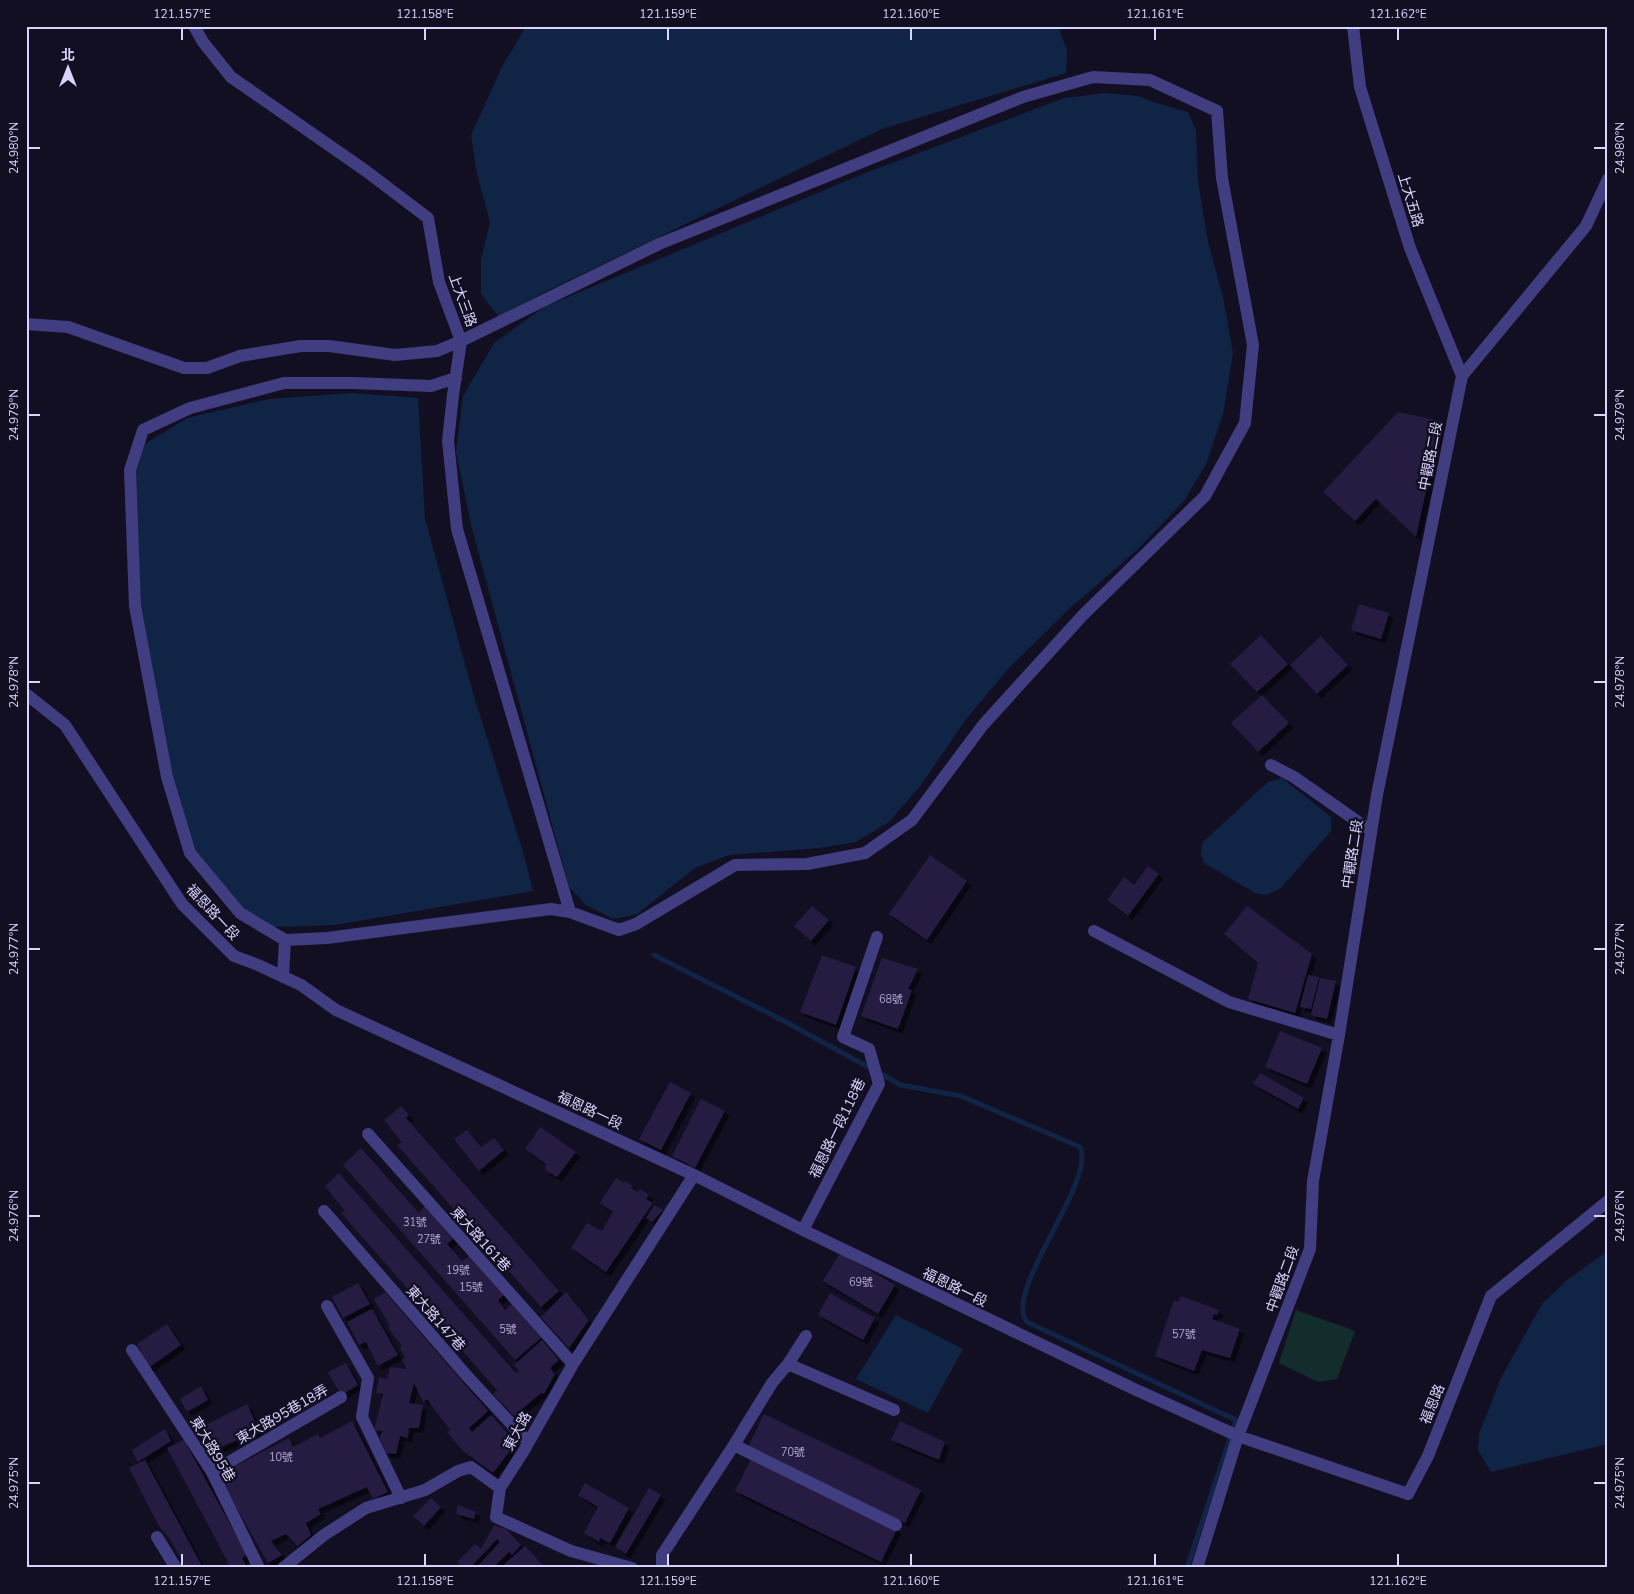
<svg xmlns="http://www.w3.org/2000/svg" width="1634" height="1594" font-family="'Nunito Sans','Noto Sans TC',sans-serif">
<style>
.green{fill:#132d2c}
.water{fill:#102446}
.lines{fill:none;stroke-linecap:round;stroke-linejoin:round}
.stream{stroke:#102446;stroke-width:5}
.building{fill:#251c43;filter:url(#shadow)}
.minor{stroke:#403d80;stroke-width:12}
.ticks{fill:none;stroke:#d9d4fd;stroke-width:2}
.labels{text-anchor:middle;stroke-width:5;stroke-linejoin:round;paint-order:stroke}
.number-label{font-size:11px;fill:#aca6ce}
.street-label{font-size:14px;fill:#d9d4fd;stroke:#130f23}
.neatline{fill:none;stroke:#d9d4fd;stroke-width:2}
.ticks-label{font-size:12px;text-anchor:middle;fill:#d9d4fd}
</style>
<defs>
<filter id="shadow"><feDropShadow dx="4.5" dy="4.5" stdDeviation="0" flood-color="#0009"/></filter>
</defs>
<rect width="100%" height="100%" fill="#130f23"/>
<path class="green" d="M1296 1310 1355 1331 1337 1379 1318 1382 1279 1363Z"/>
<path class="water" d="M526 26H1058L1067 50 1066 73 882 129 545 292 499 317 481 294V260L490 222 477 174 471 135 502 67Z
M1105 93 1138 96 1156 103 1188 112 1196 130 1198 181 1208 242 1223 297 1233 353 1223 414 1206 464 1184 501 1137 550 1068 610 1008 669 967 718 921 785 889 822 856 842 819 848 729 855 695 868 637 914 614 919 586 905 569 887 471 525 456 452 463 396 494 343 544 307 863 174 1064 98Z
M352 393 418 398 425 519 473 693 524 855 533 891 335 925 273 927 232 913 198 863 174 809 139 632 128 488 140 447 187 418 269 399Z
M1282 778 1331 817V831L1281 888 1266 895 1255 893 1204 863 1201 855 1202 843 1268 782Z
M1608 1251V1444L1491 1472 1478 1450 1479 1434 1501 1378 1542 1304 1566 1281Z
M896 1315 963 1349 928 1413 856 1379Z"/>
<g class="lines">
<path class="stream" d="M654 955 786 1022 901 1085 961 1096 1080 1147C1097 1181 1002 1292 1027 1322L1236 1420 1187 1568"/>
</g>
<path class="building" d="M1398 412 1441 421 1416 537 1376 499 1355 521 1323 492Z
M1359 604 1389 613 1381 639 1351 630Z
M1261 635 1288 664 1257 692 1230 664Z
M1321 636 1348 665 1317 694 1290 665Z
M1262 695 1289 723 1258 752 1231 723Z
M930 855 967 881 927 940 889 914Z
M1148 866 1159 874 1128 916 1107 900 1124 877 1134 885Z
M812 906 829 920 811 941 794 926Z
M1247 906 1312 954 1295 1013 1248 999 1258 963 1224 934Z
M822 955 856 967 836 1025 800 1012Z
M882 958 918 969 908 989 912 990 898 1029 861 1016Z
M1308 975 1319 977 1311 1009 1300 1007Z
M1320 978 1336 981 1327 1019 1311 1015Z
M1280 1031 1322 1048 1307 1084 1265 1067Z
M1260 1073 1304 1098 1298 1109 1253 1084Z
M670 1082 691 1093 661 1150 639 1139Z
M701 1099 725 1111 695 1168 672 1156Z
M401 1106 409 1115 406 1118 559 1291 541 1307 397 1145 402 1142 384 1120Z
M540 1127 576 1152 557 1177 545 1170 546 1164 525 1149Z
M467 1130 481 1147 494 1138 504 1150 479 1171 454 1139Z
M361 1148 419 1213 425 1206 453 1239 447 1244 462 1261 469 1256 504 1295 498 1300 505 1310 512 1304 541 1338 515 1360 343 1165Z
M339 1173 516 1373 519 1371 514 1365 542 1340 559 1360 550 1368 555 1374 544 1394 541 1393 514 1416 493 1394 497 1390 341 1213 345 1211 325 1186Z
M616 1178 624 1183 625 1181 633 1186 631 1188 638 1192 640 1189 649 1195 646 1199 653 1203 606 1272 571 1248 587 1223 602 1231 613 1212 600 1203Z
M654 1205 663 1210 652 1222 646 1218Z
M840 1253 895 1285 878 1314 823 1281Z
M358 1283 370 1304 343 1318 332 1297Z
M385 1292 488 1411 469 1428 472 1432 491 1415 516 1443 493 1473 464 1452 447 1432 450 1430 427 1399 423 1402 414 1383 409 1403 423 1405 419 1428H409L408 1438 400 1436 396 1454 386 1453 380 1438 382 1431 374 1430 383 1394 376 1393 379 1377 387 1379 390 1367 407 1369 402 1359 405 1357 400 1348 402 1346 388 1328 390 1326 374 1299Z
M566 1292 589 1320 569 1348 541 1317Z
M830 1293 875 1318 863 1340 818 1315Z
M1181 1296 1219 1310 1217 1315 1214 1314 1212 1319 1240 1329 1230 1358 1202 1350 1194 1371 1155 1356 1174 1300 1178 1302Z
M372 1309 398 1355 378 1366 366 1342 359 1345 347 1322Z
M167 1324 181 1345 148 1368 140 1357 142 1353 137 1344Z
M346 1363 358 1385 341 1395 328 1372Z
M201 1386 208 1400 187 1412 180 1399Z
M247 1404 259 1430 211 1452 200 1428Z
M764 1414 921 1490 905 1523 748 1447Z
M352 1421 388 1492 373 1499 367 1487 318 1509 321 1514 306 1523 311 1535 298 1546 286 1534 271 1541 282 1555 268 1563 218 1475 289 1438 293 1447 318 1434 320 1438Z
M900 1421 945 1442 939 1460 891 1440Z
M165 1429 171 1441 138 1462 132 1450Z
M184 1440 247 1555 242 1558 247 1568H222L229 1564 167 1448Z
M751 1459 897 1529 881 1562 735 1491Z
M145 1460 203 1568H186L170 1539 160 1528 129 1468Z
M585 1483 629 1508 610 1543 600 1538 599 1542 584 1533 598 1507 578 1495Z
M649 1488 661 1495 626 1554 615 1547Z
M431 1498 441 1507 424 1526 413 1516Z
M458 1505 476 1512 474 1519 456 1514Z
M494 1525 506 1529 521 1545 512 1555 509 1552 493 1568H476L500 1542 497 1539 470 1568H464L457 1562 475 1544 481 1549Z
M525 1546 546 1568H500Z"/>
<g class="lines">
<path class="minor" d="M1353 26 1360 87 1410 248 1462 376
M26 324 68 327 184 368H207L240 356 301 346H329L395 355 437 351 461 341 439 282 428 218 366 171 231 77 203 42 194 26
M456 378 431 386 353 383H284L190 408 143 430 130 470 135 606 167 777 190 853 240 913 285 940 327 938 551 909 570 912 619 930 636 924 735 865 807 864 865 853 912 820 983 725 1083 615 1205 496 1245 423 1253 345 1222 178 1217 111 1150 80 1093 77 1023 97 659 244 461 341 453 395 448 441 457 529 570 912
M26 694 65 725 182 904 234 956 258 965 301 985 336 1010 694 1175 803 1230 1132 1388 1238 1436 1408 1494 1428 1456 1491 1296 1608 1201
M1271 765 1294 777 1371 831
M1094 931 1229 1002 1339 1035
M283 977 285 940
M368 1134 573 1364
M324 1211 467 1376 528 1442
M803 1230 879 1084 869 1049 843 1037 877 937
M327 1306 368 1378 362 1417 401 1498
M132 1350 212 1472 259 1568
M788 1364 894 1410
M734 1445 896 1525
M212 1472 341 1397
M500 1488 496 1517 571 1551 632 1568
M157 1537 176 1568
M283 1568 324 1535 366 1508 425 1490 458 1471 471 1467 500 1488 523 1452 573 1364 694 1175
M662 1568V1555L734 1445 772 1383 788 1364 806 1336
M1197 1568 1238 1436 1310 1249 1313 1181 1339 1035 1377 795 1462 376 1586 226 1608 179"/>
</g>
<path class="ticks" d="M182 28V40M425 28V40M668 28V40M911 28V40M1155 28V40M1398 28V40M28 148H40M1594 148H1606M28 415H40M1594 415H1606M28 682H40M1594 682H1606M28 949H40M1594 949H1606M28 1216H40M1594 1216H1606M28 1483H40M1594 1483H1606M182 1554V1566M425 1554V1566M668 1554V1566M911 1554V1566M1155 1554V1566M1398 1554V1566"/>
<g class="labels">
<g class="number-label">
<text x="891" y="1003">68號</text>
<text x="415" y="1226">31號</text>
<text x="429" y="1243">27號</text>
<text x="458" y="1274">19號</text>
<text x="861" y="1286">69號</text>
<text x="471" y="1291">15號</text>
<text x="508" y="1333">5號</text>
<text x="1184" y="1338">57號</text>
<text x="793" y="1456">70號</text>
<text x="281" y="1461">10號</text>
</g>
<g class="street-label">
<text transform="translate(1411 200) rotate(73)" y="5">上大五路</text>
<text transform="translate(463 300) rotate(70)" y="5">上大三路</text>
<text transform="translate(1430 456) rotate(-79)" y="5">中觀路二段</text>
<text transform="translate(1352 854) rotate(-81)" y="5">中觀路二段</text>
<text transform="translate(213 912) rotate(47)" y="5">福恩路一段</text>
<text transform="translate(590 1110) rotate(25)" y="5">福恩路一段</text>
<text transform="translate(837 1128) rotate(-64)" y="5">福恩路一段118巷</text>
<text transform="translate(481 1239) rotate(48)" y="5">東大路161巷</text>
<text transform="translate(1282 1279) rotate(-70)" y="5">中觀路二段</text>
<text transform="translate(955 1287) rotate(26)" y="5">福恩路一段</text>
<text transform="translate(436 1318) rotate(49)" y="5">東大路147巷</text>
<text transform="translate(1432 1404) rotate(-68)" y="5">福恩路</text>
<text transform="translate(282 1414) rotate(-30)" y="5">東大路95巷18弄</text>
<text transform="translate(517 1431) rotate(-61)" y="5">東大路</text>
<text transform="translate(213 1449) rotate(59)" y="5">東大路95巷</text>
</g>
</g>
<rect width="1634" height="1594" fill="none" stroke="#130f23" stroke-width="55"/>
<g transform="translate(68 68)" stroke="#130f23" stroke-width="4" paint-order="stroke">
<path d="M0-4L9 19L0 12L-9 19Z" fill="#d9d4fd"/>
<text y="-8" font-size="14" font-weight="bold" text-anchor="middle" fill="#d9d4fd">北</text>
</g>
<rect x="28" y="28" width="1578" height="1538" class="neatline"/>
<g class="ticks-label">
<text x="182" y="18">121.157°E</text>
<text x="425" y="18">121.158°E</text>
<text x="668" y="18">121.159°E</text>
<text x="911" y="18">121.160°E</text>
<text x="1155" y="18">121.161°E</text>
<text x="1398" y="18">121.162°E</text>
<text transform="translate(14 148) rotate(-90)" y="4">24.980°N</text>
<text transform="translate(1620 148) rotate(-90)" y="4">24.980°N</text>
<text transform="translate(14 415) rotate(-90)" y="4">24.979°N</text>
<text transform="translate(1620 415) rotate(-90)" y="4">24.979°N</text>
<text transform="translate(14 682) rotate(-90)" y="4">24.978°N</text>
<text transform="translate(1620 682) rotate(-90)" y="4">24.978°N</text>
<text transform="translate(14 949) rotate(-90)" y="4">24.977°N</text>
<text transform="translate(1620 949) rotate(-90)" y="4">24.977°N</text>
<text transform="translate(14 1216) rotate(-90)" y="4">24.976°N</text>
<text transform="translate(1620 1216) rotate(-90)" y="4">24.976°N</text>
<text transform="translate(14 1483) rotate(-90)" y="4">24.975°N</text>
<text transform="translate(1620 1483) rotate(-90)" y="4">24.975°N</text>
<text x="182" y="1585">121.157°E</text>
<text x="425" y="1585">121.158°E</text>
<text x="668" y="1585">121.159°E</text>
<text x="911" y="1585">121.160°E</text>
<text x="1155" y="1585">121.161°E</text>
<text x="1398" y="1585">121.162°E</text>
</g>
</svg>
